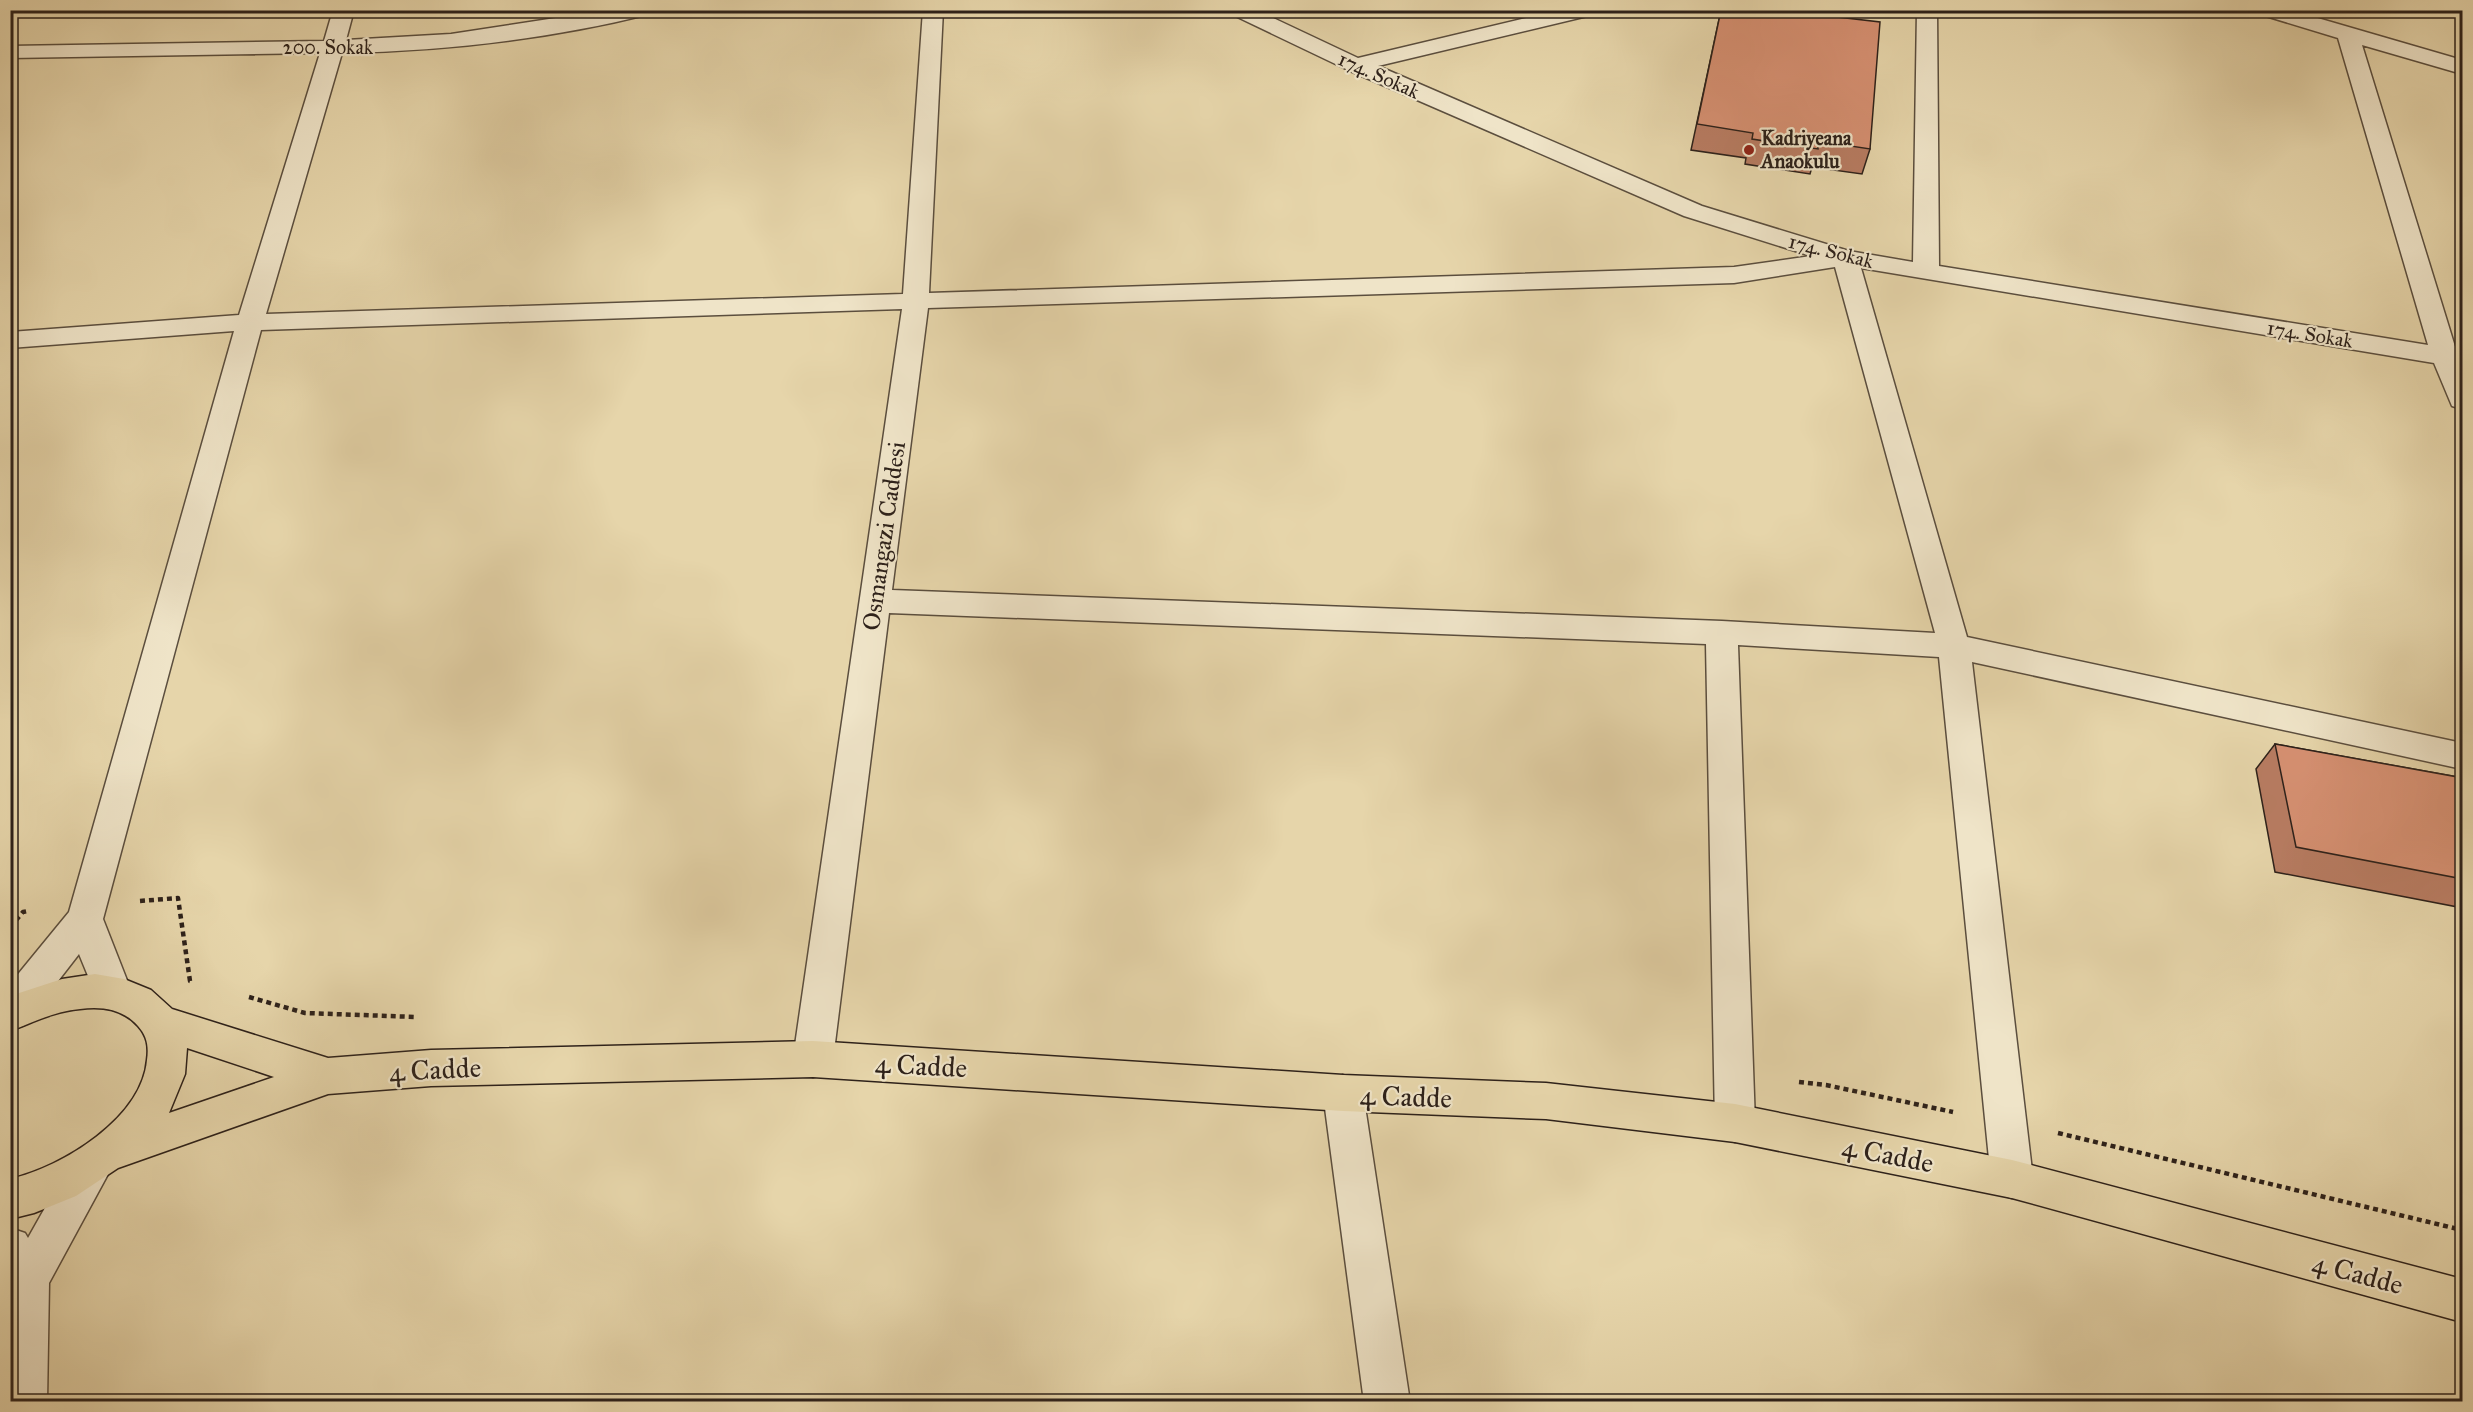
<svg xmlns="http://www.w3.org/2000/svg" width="2473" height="1412" font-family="'IM FELL Great Primer',serif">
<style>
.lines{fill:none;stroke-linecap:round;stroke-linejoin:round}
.street-casing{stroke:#5b4e3e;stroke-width:3}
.primary-casing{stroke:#2d211a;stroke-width:3}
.path{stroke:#2d211a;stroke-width:4.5;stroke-dasharray:5 4;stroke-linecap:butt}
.street{fill:#efe4c8;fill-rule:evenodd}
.primary{fill:#e6d5aa;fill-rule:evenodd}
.wall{fill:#b87c62;stroke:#2d211a;stroke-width:1.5}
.building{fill:#d69072;stroke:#2d211a;stroke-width:1.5}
.poi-dot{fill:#8f2418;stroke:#efe4c8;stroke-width:2}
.labels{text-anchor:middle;stroke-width:4.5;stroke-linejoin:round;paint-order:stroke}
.far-street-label{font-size:20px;fill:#2d211a;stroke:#efe4c8}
.far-poi-label{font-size:20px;font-weight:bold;fill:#2d211a;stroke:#efe4c8;text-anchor:start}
.street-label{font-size:24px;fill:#2d211a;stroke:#efe4c8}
.near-street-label{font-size:28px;fill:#2d211a;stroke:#efe4c8}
</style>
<rect width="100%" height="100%" fill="#e6d5aa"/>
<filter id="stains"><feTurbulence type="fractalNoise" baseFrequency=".00333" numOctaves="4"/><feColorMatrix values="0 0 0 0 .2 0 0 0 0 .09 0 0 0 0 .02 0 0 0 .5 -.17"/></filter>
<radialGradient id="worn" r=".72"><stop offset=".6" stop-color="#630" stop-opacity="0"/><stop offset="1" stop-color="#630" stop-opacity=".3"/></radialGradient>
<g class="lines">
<defs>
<path id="street" d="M333 10H354L346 40 451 34 608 10H653L650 14C550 39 445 51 342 53L266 314 903 294 923 10H943L929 293 1734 267 1811 256 1684 216 1348 70 1231 14 1228 10H1256L1358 58 1560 10H1599L1596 14 1378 66 1702 206 1849 251 1913 262 1917 10H1937L1939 266 2428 345 2338 38 2259 14 2256 10H2290L2462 60V74L2362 45 2456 350 2462 351V409L2452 406 2434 363 1861 268 1967 637 2462 743V769L1972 662 2033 1179 2027 1193 2012 1198 1997 1193 1991 1179 1939 657 1738 645 1755 1123 1749 1136 1735 1142 1721 1136 1715 1123 1706 644 889 613 833 1059 827 1071 813 1077 799 1071 793 1059 902 309 261 330 103 919 132 993 126 1005 113 1010 100 1005 79 954 24 1025 10 1030V984L69 912 234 331 10 348V332L239 315 320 53 10 58V46L324 41ZM1835 267 1935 633 1722 621 892 590 928 308 1734 283Z
M1343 1075 1357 1080 1363 1093 1410 1402H1364L1323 1093 1329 1080Z
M92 1146 107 1151 113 1165 49 1283 47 1402H10V1228L25 1233 28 1238 77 1151Z"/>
<path id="primary" d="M95 974 124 979 151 990 172 1009 328 1058 431 1050 813 1041 1343 1075 1546 1083 1735 1104 2012 1160 2462 1279V1322L2012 1198 1735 1142 1546 1119 1343 1111 813 1077 431 1086 328 1094 118 1168 76 1196 34 1213 10 1219V1179C63 1167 142 1118 147 1060 149 1046 147 1036 138 1026 123 1009 102 1006 80 1009 55 1011 34 1022 10 1031V996L62 979ZM187 1048 274 1077 169 1113 185 1074Z"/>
</defs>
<use href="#street" class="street-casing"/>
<use href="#primary" class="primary-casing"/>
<path class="path" d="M140 901 178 898 190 981 193 982
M10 927 23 912 28 911
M249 997 305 1013 416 1017
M1799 1082 1826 1085 1953 1112
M2058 1133 2462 1230"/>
<use href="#street" class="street"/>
<use href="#primary" class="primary"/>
</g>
<path class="wall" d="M1721 10 1829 16 1870 149 1862 174 1812 167 1810 174 1745 164 1746 158 1691 150Z
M2275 744 2463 778V908L2275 872 2256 769Z"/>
<path class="building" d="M1721 10H1829V16L1880 22 1870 149 1818 141V149L1752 139 1753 133 1697 124Z
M2275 744 2463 778V879L2296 847Z"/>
<circle class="poi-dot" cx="1749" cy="150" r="6"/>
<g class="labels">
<g class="far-street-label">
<text x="328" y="54">200. Sokak</text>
<text transform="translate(1379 75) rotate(24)" y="7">174. Sokak</text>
<text transform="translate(1831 251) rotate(14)" y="7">174. Sokak</text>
<text transform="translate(2310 334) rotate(9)" y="7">174. Sokak</text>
</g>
<g class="far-poi-label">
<text x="1761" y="145">Kadriyeana<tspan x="1761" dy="23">Anaokulu</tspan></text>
</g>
<g class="street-label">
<text transform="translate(884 536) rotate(-82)" y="8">Osmangazi Caddesi</text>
</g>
<g class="near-street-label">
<text transform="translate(921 1065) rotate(3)" y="10">4 Cadde</text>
<text transform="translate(435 1069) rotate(-3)" y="10">4 Cadde</text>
<text transform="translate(1406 1096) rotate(2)" y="10">4 Cadde</text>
<text transform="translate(1888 1154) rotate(11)" y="10">4 Cadde</text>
<text transform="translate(2358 1273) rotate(15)" y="10">4 Cadde</text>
</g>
</g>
<rect width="2473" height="1412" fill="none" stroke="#e6d5aa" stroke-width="36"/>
<rect x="12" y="12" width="2449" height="1388" fill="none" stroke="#2d211a" stroke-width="3"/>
<rect x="18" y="18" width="2437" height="1376" fill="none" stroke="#2d211a" stroke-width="1.5"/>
<rect width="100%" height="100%" filter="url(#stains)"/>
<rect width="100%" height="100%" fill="url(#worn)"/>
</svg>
